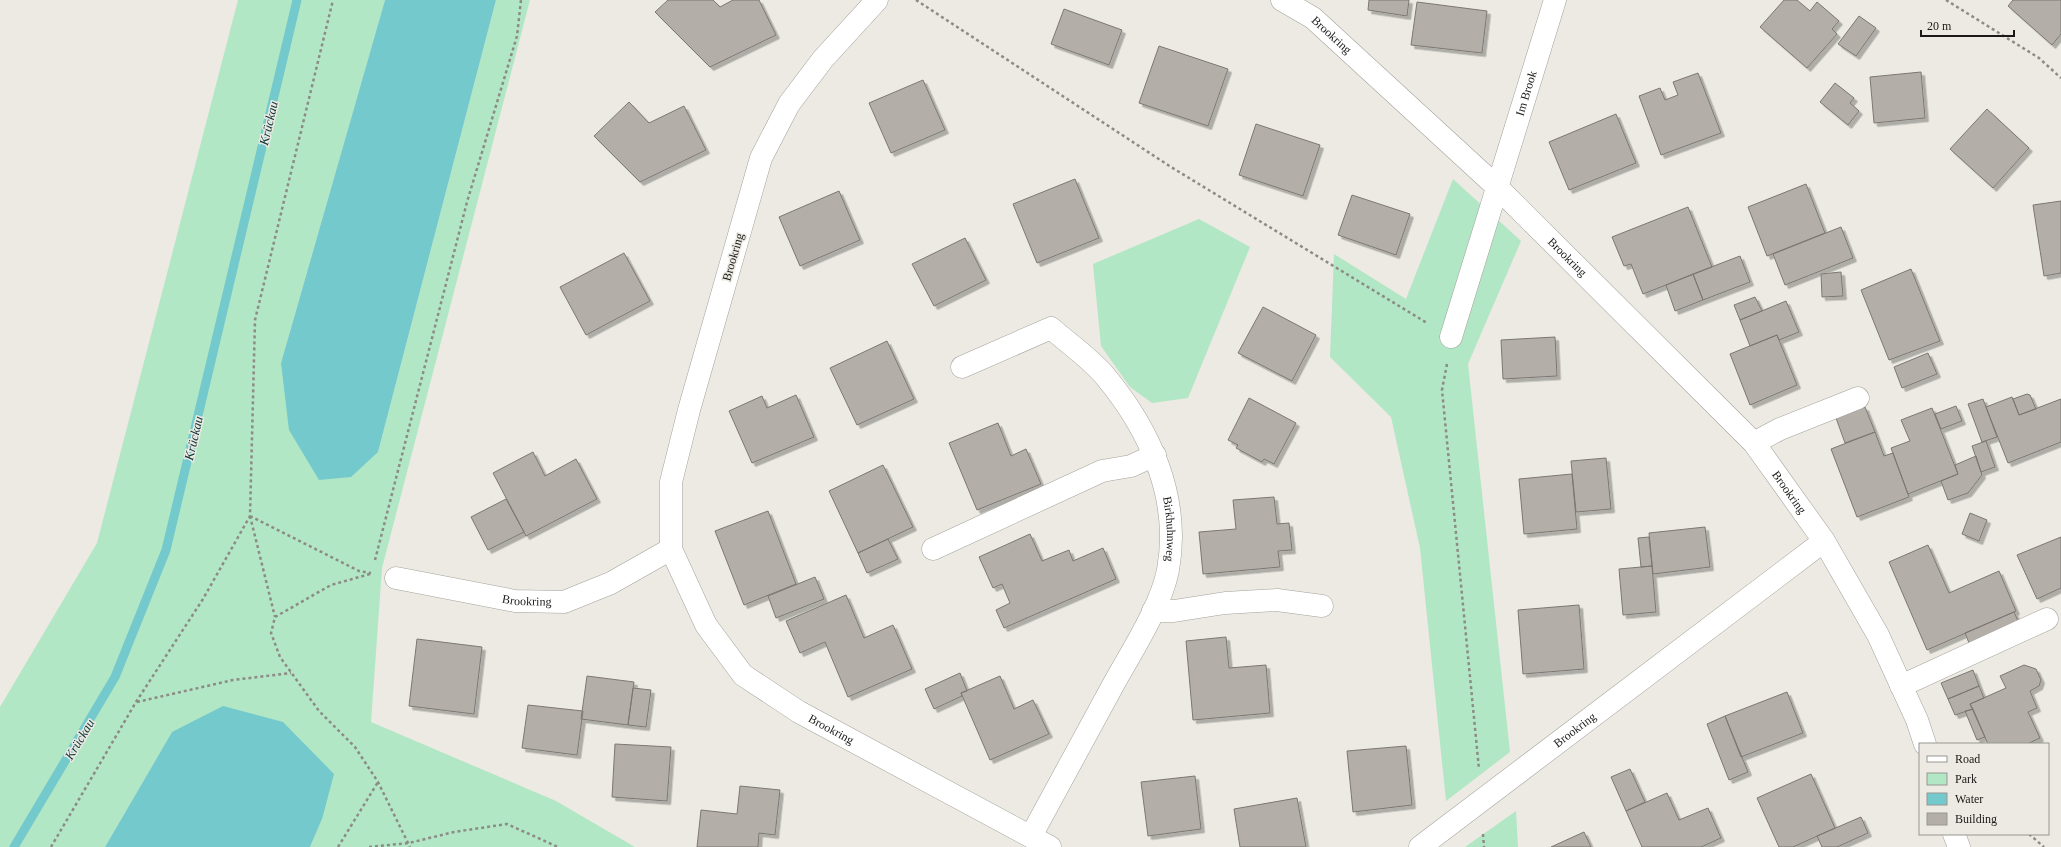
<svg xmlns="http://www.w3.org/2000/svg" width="2061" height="847" font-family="Georgia,serif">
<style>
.green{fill:#b1e7c5}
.water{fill:#74c9cc}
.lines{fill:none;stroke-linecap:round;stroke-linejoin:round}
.stream{stroke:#74c9cc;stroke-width:9}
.building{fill:#b4aea9;stroke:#7d7773;filter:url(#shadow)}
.minor-casing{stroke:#a3a29b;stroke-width:23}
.path{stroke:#8c8b86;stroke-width:2.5;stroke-dasharray:3 3;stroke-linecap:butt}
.minor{stroke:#fff;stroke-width:22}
.labels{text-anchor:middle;stroke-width:3;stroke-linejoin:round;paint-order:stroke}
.street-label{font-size:12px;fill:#1a1917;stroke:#eceae3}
.water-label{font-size:13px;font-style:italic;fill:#0d3739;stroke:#eceae3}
</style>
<defs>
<filter id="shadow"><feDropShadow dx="3.5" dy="3.5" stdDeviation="0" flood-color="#0004"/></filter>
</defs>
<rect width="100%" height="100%" fill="#eceae3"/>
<path class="green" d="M238 0H385L281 363 378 452 496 0H530L382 568 371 722 556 801 635 847H310L322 819 172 732 105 847H0V707L97 543Z
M1453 179 1521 241 1468 364 1510 752 1446 801 1420 548 1391 417 1330 357 1334 254 1406 299Z
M1199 219 1250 247 1188 398 1152 403 1130 387 1101 346 1093 264Z
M1516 811 1518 847H1465Z"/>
<path class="water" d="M385 0H496L378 452 351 477 319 480 289 430 281 363Z
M223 706 283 722 334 774 322 819 310 847H105L172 732Z"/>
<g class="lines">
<path class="stream" d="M14 847 115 677 166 550 297 0"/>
</g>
<path class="building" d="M668 0H713L720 7 733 0H759L776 35 710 67 655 12Z
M1369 0H1409L1407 16 1368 10Z
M1784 0H1797L1810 11 1817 2 1839 21 1832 29 1837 34 1807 68 1760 27Z
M2013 0H2061V34L2052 45 2008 6Z
M1417 2 1487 11 1482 53 1411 45Z
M1064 9 1122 30 1109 65 1051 44Z
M1859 16 1876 28 1856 56 1838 44Z
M1159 46 1228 69 1208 126 1139 103Z
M1921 72 1925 118 1874 123 1870 77Z
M1698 73 1721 133 1661 155 1639 96 1660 88 1665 100 1678 95 1673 82Z
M923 80 945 130 891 153 869 103Z
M1835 83 1854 98 1850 103 1859 111 1848 125 1820 102Z
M629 102 649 123 684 106 706 150 640 182 594 136Z
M1987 109 2029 148 1993 188 1950 149Z
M1616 114 1636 163 1569 190 1549 142Z
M1256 124 1320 145 1303 196 1239 175Z
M1075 179 1099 238 1037 263 1013 204Z
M1806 184 1825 233 1767 256 1748 207Z
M839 191 860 240 800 266 779 217Z
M1352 195 1410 214 1396 255 1338 235Z
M2061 201V273L2044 276 2033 205Z
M1688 207 1712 267 1643 294 1631 264 1624 266 1612 237Z
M1841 227 1853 258 1785 285 1773 254Z
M965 238 986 280 934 306 912 264Z
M624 253 650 301 586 335 560 287Z
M1740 256 1750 282 1703 300 1693 274Z
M1911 269 1940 341 1889 360 1861 290Z
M1841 272 1843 296 1822 297 1821 274Z
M1693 274 1703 300 1675 311 1666 285Z
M1755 297 1762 311 1740 320 1734 305Z
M1786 301 1799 332 1779 340 1777 335 1750 346 1740 320Z
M1263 307 1316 335 1292 381 1238 353Z
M1777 335 1797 385 1750 405 1730 354Z
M1555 337 1557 376 1503 379 1501 340Z
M887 341 914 399 857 425 830 368Z
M1928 353 1937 374 1902 388 1894 367Z
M2027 394 2030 395 2036 409 2019 415 2013 399Z
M796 395 814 437 752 463 729 411 762 396 767 408Z
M2012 397 2019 415 2061 399V442L2008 463 1986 407Z
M1249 398 1296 423 1274 464 1264 459 1262 462 1236 448 1238 445 1228 440Z
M1983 399 1997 437 1982 442 1968 404Z
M1956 406 1962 421 1941 429 1935 414Z
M1865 407 1875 432 1845 443 1836 418Z
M1932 408 1958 474 1908 494 1891 448 1910 441 1901 420Z
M998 423 1011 456 1026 449 1041 484 977 510 949 443Z
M1875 432 1884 456 1893 453 1909 497 1857 517 1831 449Z
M1986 441 1995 467 1981 472 1972 446Z
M533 452 545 476 576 459 597 499 526 536 493 473Z
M1976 456 1982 475 1968 493 1948 500 1941 481 1958 474 1955 465Z
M1606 458 1611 509 1576 512 1571 461Z
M883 465 913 527 858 553 829 491Z
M1572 474 1577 529 1524 534 1519 479Z
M1274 497 1277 524 1289 523 1292 550 1278 551 1280 567 1203 574 1199 532 1236 529 1233 500Z
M506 499 524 532 488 550 471 517Z
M768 511 796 584 744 605 715 531Z
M1970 513 1987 520 1979 541 1962 534Z
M1705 527 1710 567 1653 574 1649 533Z
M1030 534 1042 561 1069 550 1073 561 1103 548 1116 579 1004 628 996 610 1010 603 1002 584 993 588 979 557Z
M1649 537 1652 566 1641 567 1638 538Z
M2061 537V588L2037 599 2017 555Z
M888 539 898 559 867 573 858 553Z
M1928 545 1949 593 1999 571 2016 611 1927 650 1889 562Z
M1652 566 1656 612 1623 615 1619 569Z
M815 577 824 599 776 618 768 596Z
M846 595 864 638 893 625 912 669 848 697 825 642 800 653 786 621Z
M1579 605 1584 669 1523 674 1518 610Z
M2014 612 2018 621 1969 643 1965 633Z
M1226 637 1229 668 1266 665 1270 713 1193 720 1186 641Z
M417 639 482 647 474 714 409 706Z
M2024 665 2036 669 2041 680 2039 686 2030 691 2037 708 2028 712 2040 738 2027 744H1988L1970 704 2006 688 2000 676Z
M1973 670 1979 686 1948 699 1941 683Z
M960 673 967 691 961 693 962 696 934 709 925 689Z
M587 676 634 682 628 725 581 719Z
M1000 676 1014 709 1033 700 1049 734 990 760 961 693Z
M1979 686 1984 698 1970 704 1973 709 1955 715 1948 699Z
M633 688 651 690 646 727 628 725Z
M1787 692 1803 733 1741 757 1725 716Z
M528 705 583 711 577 755 522 748Z
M1973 709 1985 737 1977 740 1965 711Z
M1725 716 1748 772 1729 780 1707 724Z
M615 744 671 747 667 801 612 797Z
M1406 746 1412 805 1353 812 1347 751Z
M1630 769 1645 802 1626 811 1611 777Z
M1811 774 1835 828 1793 847H1779L1757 798Z
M1195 776 1201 829 1148 836 1141 782Z
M740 786 780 790 775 835 759 833 758 847H697L701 810 737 814Z
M1667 793 1679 820 1708 808 1721 838 1701 847H1642L1626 811Z
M1297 798 1306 847H1240L1234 809Z
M1861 817 1868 833 1837 847H1822L1817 836Z
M1584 832 1591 847H1551Z"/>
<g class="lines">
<defs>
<g id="minor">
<path id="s1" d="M877 0 823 59 789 104 761 158 689 410 671 482V549L706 625 743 675 799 712 1050 847"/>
<path id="s2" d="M1282 0 1313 18 1497 187 1754 443 1824 541 1878 635 1917 720 1925 744"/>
<path id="s3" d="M1451 337 1555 0"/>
<path id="s4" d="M962 367 1051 328C1068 343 1091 359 1105 376 1150 430 1181 498 1168 570 1161 607 1130 654 1112 687 1085 737 1058 786 1031 836"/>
<path d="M1754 443 1780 429 1858 398"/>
<path d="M933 549 1102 471 1131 466 1155 455"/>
<path id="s5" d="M396 578 515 601 564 602 611 583 671 549"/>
<path d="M1153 611H1174L1225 603 1277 600 1322 606"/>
<path d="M1901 686 2047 619"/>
<path d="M1954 834 1959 847"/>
<path id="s6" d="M1420 847 1824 541"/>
</g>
</defs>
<use href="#minor" class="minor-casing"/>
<path class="path" d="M916 0 1171 167 1427 323
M1946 0 2039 58 2061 78
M1447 364 1442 390 1479 769
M250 516 359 571 371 573
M250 516 275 617
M375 560 467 202 517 36 521 0
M370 574 331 585 275 617 271 633 280 657 319 711 355 747 378 782 410 847
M137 702 233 680 291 673
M1483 834 1484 847
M2029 834 2044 847
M51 847 136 702 203 599 250 516 255 320 333 0
M338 847 378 782
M369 847 409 843 454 832 507 824 558 847"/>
<use href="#minor" class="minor"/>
</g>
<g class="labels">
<g class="street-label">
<text dy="4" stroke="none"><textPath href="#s2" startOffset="61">Brookring</textPath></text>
<text dy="4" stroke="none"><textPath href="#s3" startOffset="255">Im Brook</textPath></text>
<text transform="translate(733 257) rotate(-74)" y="4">Brookring</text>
<text dy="4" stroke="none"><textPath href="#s2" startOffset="385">Brookring</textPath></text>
<text dy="4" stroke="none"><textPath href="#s2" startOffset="709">Brookring</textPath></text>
<text dy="4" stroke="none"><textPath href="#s4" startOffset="339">Birkhuhnweg</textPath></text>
<text dy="4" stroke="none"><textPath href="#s5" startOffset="133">Brookring</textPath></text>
<text dy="4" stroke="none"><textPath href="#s1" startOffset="850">Brookring</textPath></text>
<text dy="4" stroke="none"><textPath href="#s6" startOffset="194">Brookring</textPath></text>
</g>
<g class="water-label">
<text transform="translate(268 123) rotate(-77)" y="5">Krückau</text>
<text transform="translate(193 438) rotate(-77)" y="5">Krückau</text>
<text transform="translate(79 739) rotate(-59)" y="5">Krückau</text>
</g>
</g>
<rect x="1919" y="743" width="130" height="92" fill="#eceae3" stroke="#989691"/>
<rect x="1927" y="756" width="20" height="6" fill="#ffffff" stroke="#989691"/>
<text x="1955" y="763" font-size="12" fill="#1a1917">Road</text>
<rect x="1927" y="773" width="20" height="12" fill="#b1e7c5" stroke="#989691"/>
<text x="1955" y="783" font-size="12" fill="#1a1917">Park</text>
<rect x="1927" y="793" width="20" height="12" fill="#74c9cc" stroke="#989691"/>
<text x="1955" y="803" font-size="12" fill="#1a1917">Water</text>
<rect x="1927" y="813" width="20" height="12" fill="#b4aea9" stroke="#989691"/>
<text x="1955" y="823" font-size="12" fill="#1a1917">Building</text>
<path d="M1921 30v6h93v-6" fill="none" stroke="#1a1917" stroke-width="2"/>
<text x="1927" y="30" font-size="12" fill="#1a1917" stroke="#eceae3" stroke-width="3" paint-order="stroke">20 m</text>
</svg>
